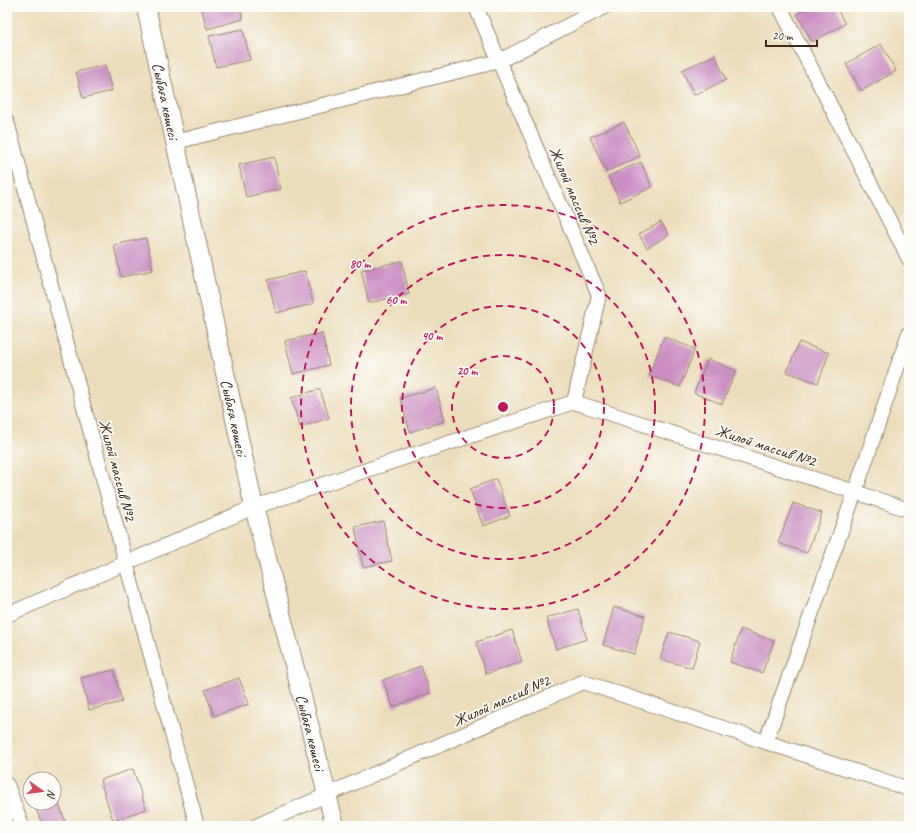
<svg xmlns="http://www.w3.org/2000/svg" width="916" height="833" font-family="Caveat,sans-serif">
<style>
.building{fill:#cb8fc4}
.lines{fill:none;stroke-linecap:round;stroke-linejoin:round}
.minor-casing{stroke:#94846c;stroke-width:16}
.tertiary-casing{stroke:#94846c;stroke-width:20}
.minor{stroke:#fff;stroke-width:14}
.tertiary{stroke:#fff;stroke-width:18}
.ring{fill:none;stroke:#c2185b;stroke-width:2;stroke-dasharray:7 5}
.labels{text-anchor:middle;stroke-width:3.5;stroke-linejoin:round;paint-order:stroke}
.street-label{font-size:16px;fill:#3b2a1e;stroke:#fdfcf7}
.centre{fill:#c2185b;stroke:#fdfcf7;stroke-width:2}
.ring-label{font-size:12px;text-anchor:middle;font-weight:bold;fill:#c2185b;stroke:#fdfcf7;stroke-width:3.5;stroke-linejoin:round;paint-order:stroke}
</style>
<rect width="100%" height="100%" fill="#fdfcf7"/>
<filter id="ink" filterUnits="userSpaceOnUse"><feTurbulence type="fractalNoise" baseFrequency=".025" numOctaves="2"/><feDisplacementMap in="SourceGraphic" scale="8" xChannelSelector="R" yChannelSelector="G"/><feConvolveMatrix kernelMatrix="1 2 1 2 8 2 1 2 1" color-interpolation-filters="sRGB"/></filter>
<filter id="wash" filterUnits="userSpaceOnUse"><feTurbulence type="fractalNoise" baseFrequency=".012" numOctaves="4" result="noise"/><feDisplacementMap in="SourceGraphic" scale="16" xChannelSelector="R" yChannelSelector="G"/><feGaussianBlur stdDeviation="0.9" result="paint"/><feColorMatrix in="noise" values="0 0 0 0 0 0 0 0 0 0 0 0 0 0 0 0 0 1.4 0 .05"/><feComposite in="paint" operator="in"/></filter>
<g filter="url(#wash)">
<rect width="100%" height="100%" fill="#ecddba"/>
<g id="blocks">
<path class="building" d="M201 7H240L243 19 207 29Z
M810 7H836L845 24 812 42 797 14Z
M243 29 250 60 216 67 209 36Z
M881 44 896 71 861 91 846 64Z
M715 55 726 80 694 95 682 70Z
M105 65 112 91 83 98 76 72Z
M624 122 640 156 606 172 590 137Z
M274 157 281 189 246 197 239 165Z
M641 162 652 187 620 202 608 176Z
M661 222 669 235 647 248 639 234Z
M146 238 153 270 121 277 114 245Z
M402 261 409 294 369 303 361 270Z
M305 271 313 304 276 313 268 280Z
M322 333 329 365 293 374 285 341Z
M664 337 695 349 680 387 649 375Z
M799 342 829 353 818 383 787 372Z
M708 359 736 371 722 404 694 393Z
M436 388 445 421 410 432 400 398Z
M320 389 329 418 300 427 291 398Z
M496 479 510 516 483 526 470 489Z
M793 503 822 513 807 553 778 543Z
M383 521 392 561 363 567 355 527Z
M614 607 645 616 634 654 603 645Z
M578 609 587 639 556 649 546 618Z
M741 629 774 641 762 673 730 662Z
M512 630 522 662 486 674 476 642Z
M669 632 700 641 692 668 660 659Z
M421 666 430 693 393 707 383 680Z
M114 670 122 702 89 710 81 678Z
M239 678 249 704 214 716 205 690Z
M909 737V751L904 750Z
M133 769 146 809 113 820 100 780Z
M57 799 67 826H43L35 807 46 803H54V800Z"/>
</g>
</g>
<g filter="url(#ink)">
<use href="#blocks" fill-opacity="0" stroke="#94846c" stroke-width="1"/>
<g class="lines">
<defs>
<path id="minor" d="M476 7 599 295 574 402 855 492 766 741
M780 7 909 259
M7 122 197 826
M175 142 499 61 604 7
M909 333 855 492 909 510
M7 615 254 507 574 402
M7 785 22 826
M256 826 583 682 909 789"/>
<g id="tertiary">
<path id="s1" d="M146 7 254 507 335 826"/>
</g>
</defs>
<use href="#minor" class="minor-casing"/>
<use href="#tertiary" class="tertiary-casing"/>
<use href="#minor" class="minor"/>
<use href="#tertiary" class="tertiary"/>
</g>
</g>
<g class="ring">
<circle cx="503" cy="407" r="51"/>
<circle cx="503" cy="407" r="101"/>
<circle cx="503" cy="407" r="152"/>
<circle cx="503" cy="407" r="202"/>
</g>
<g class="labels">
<g class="street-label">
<text dy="6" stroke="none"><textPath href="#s1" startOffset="96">Сыбаға көшесі</textPath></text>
<text transform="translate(575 195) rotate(67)" y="6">Жилой массив №2</text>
<text dy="6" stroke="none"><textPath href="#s1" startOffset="420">Сыбаға көшесі</textPath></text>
<text transform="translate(766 445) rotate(18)" y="6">Жилой массив №2</text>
<text transform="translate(118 470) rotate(75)" y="6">Жилой массив №2</text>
<text transform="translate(501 700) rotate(-24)" y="6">Жилой массив №2</text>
<text dy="6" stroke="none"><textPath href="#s1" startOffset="744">Сыбаға көшесі</textPath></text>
</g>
</g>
<circle cx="503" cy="407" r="6" class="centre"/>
<g class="ring-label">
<text x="360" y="268">80 m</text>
<text x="396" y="304">60 m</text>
<text x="432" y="340">40 m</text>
<text x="467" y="375">20 m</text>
</g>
<rect width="916" height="833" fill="none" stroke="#fdfcf7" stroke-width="24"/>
<g transform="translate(42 791) rotate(104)"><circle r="19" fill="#fdfcf7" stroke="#afa8a0"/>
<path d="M0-3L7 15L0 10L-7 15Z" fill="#d1495b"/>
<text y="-6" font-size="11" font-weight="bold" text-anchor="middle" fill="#3b2a1e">N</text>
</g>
<path d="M766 40v6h51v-6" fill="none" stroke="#3b2a1e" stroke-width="2"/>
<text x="772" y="40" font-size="12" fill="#3b2a1e" stroke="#fdfcf7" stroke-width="3" paint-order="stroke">20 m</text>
</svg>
